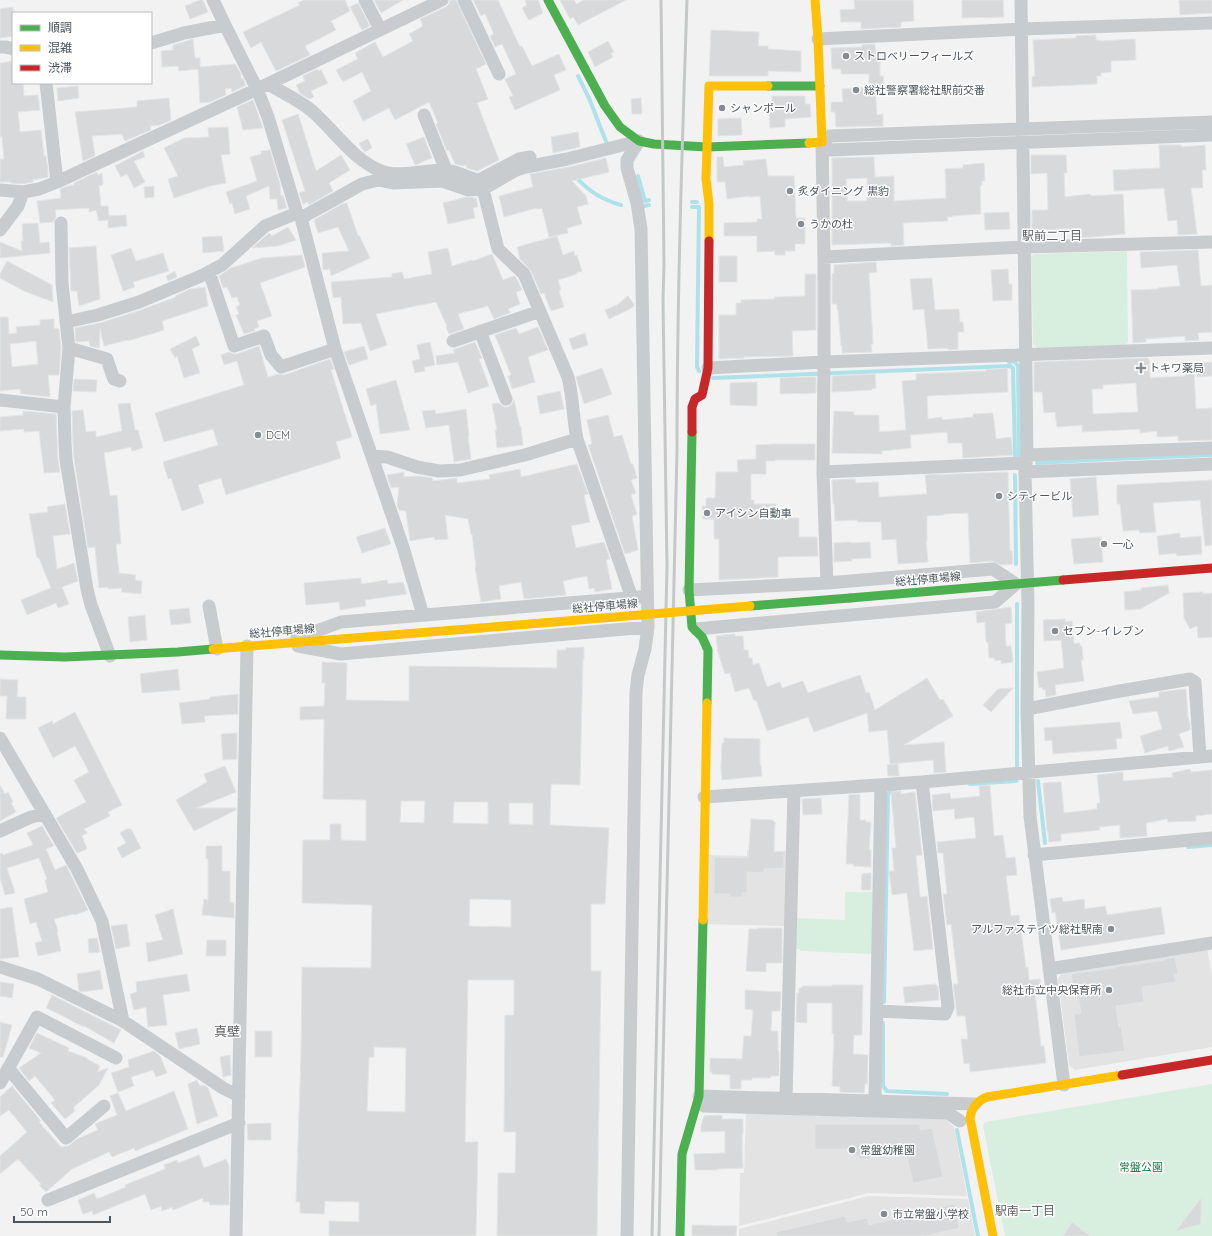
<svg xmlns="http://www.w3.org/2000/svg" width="1212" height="1236" font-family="Quicksand,'Noto Sans JP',sans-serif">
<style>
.education{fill:#e4e3e3}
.green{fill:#d8efe0}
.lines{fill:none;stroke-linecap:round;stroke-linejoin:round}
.stream{stroke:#afe1eb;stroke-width:4}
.building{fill:#d8d9da;stroke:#e3e4e5;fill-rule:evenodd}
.street{stroke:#c9ccce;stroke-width:13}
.fast{stroke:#4caf50;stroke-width:9}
.slow{stroke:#ffc107;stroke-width:9}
.jam{stroke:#c62828;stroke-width:9}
.rail{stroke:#c5c8c9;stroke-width:3}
.fast-bridge{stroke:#4caf50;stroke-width:9}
.slow-bridge{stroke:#ffc107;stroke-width:9}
.poi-dot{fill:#858c91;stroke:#fff;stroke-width:1.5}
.labels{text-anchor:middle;stroke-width:3;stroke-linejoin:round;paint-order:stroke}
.poi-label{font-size:11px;fill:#4a555d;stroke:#fff;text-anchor:start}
.street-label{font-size:11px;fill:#4a555d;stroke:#fff}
.park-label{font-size:11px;fill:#1d7c48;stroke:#fff}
.neighbourhood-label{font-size:12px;fill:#5e6165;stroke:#fff}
.quarter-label{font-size:13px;fill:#5e6165;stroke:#fff}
</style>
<rect width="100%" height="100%" fill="#f2f2f2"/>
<path class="education" d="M747 850 787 851 785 926 706 924 708 855 747 856Z
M1207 948 1212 977V1047L1075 1070 1069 1065 1058 979 1063 972Z
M746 1113 945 1119 954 1127 967 1196 869 1193 739 1226 740 1173H744Z
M869 1196 968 1199 975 1236H739V1229Z"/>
<path class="green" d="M1127 251 1128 342 1125 346 1038 349 1033 343 1031 257 1034 254Z
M845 892H873L872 954 800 951V949H796V918L845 920Z
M1212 1084V1236H1005L983 1126 985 1122Z"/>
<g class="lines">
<path class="stream" d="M578 76 589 98 607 144
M575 176C588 191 602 200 621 205
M638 176 645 201 649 200
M692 202H697
M644 206 649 205
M692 207H699L697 367 699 371
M1009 362 1014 361 1018 366 1019 456
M713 378 1010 366 1013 368 1015 457
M1037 463 1110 459 1212 455
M1015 475 1016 564
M1017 604V767
M1038 781 1045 843
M970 784 1016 781 1017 779
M1188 847 1212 845
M884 1002 888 794 892 790H895
M883 1023V1086L887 1091 947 1094
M957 1130 978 1236"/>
</g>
<path class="building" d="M200 0H203L208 12 190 19 185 6Z
M304 0H345L350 11 331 21 336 30 305 46 310 55 276 71 261 42 251 48 243 32 300 5 298 3Z
M374 0H403L381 13Z
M450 0H456L486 64 476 69 488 99 477 103 499 160 477 171 467 168 466 165 463 166 455 164 449 150 447 151 436 124 438 123 429 102 395 120 389 108 363 121 353 101 371 91 362 72 343 82 336 70 358 59 355 53 375 42 383 57 413 41 409 34 423 26 420 19 446 7 449 4Z
M473 0H498L520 47 522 46 532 66 559 54 566 70 554 75 560 90 515 110 509 97 513 96 505 79 516 74 502 44 495 47 490 36 494 34 485 14 481 16Z
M525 0H538L543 13 529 20 522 8 527 5Z
M560 0H574L576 4 584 0H626L578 25 573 17 570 19Z
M854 0H913L914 21 901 22V27L861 29V22H841L840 10 855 9Z
M962 0H1003L1004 17 962 18Z
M1179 0H1212V13L1180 15Z
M358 3 370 26 362 30 350 7Z
M13 7V36L0 38V9Z
M711 30 759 32 758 46H768V49L801 51V72L768 71V76H709Z
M1096 35V40H1100V41L1135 39 1136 60 1111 61V72L1101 73V76H1097V84L1032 87V77L1035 76 1033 40 1076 38V36Z
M193 39 195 58H200V67L235 64 241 74V79L243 78 246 85 232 92 231 88 225 89 226 95 210 102 200 103 198 69 179 71 178 66 162 67 161 51 173 50V45Z
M608 41 614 52 611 53 613 57 595 67 588 52Z
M875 44 876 58H880V76H883L884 87 875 88 877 115 883 114V126L836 127 835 112H831V102H843L842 89 869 87V74H841V69H832L831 48 862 47V45Z
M13 61V83H23L24 96 38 95 40 110 18 112 20 132 41 130 44 156H46L48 169V177L33 180V182L20 184 11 183V182H0V159H4L2 137H0V63Z
M317 69 318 71 321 70 328 83 311 91 314 97 309 99 300 93 296 85 305 81 303 76Z
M78 86 79 98 58 101 57 88Z
M772 96H805V104H810L811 117 785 119V127L770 128 769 106H772Z
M169 98 171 120 160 125 150 126 151 130 125 141 122 134 92 136 95 156 83 161 75 112 137 107V101Z
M641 98 642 114H632L631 99Z
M253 100 263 128 243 130 237 107Z
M298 114 316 171 341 155 350 170 329 183 333 191 309 205 308 202 303 204 299 193 305 191 282 120Z
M741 118 742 135 718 136V119Z
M228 127 230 154 221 155 226 183 210 186 174 198 168 179 178 176 164 148 184 138 209 137 208 128Z
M578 132 580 147 553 153 551 137Z
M424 137 432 158 415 165 406 144Z
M368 139 372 148 365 152 362 149 359 143Z
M1159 145H1181V147L1205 145 1206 170H1202L1203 188H1191L1197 234 1178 235 1177 220 1168 221 1164 188 1114 191 1113 170 1160 168Z
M270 150 280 184 281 196 283 195 287 208 278 210 277 199H270L269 186 246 196 250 209 235 214 232 203 230 204 226 192 257 181 250 157 261 154V151Z
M143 151 145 157 134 161 145 182 134 188 127 174 121 177 115 166Z
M1031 155H1066L1067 173H1064L1065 197 1090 194 1091 196 1123 194 1125 234 1091 237 1070 238V229L1032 230V210H1048L1047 173 1031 174Z
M717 157H723L724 167 744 165 743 161 766 159 768 176H794L796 218H805V244H795V251H785V255H775V251L757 252V236H724V223L757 222V219H762L760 196 749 197V196L727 199 725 182H717Z
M874 157 875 177 894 176V201L946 198 945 169 963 168V165L984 163 985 181H982V185L980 186 981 214 952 216V217H947L948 221 903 223 904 245 891 246V243L832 245V158ZM867 178V201H847L846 179Z
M606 158 609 172 572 181 586 196 588 204 577 207 582 224 567 228 568 233 549 237 542 208 537 209V208L504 217 499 196 533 187 530 174 569 167Z
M97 172 98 175 102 173 103 185 99 186 101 206H108L109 216 126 215 127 226 108 228V220L99 221 96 210 89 212V208L55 210 56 217 53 222 40 223 37 201 61 198 60 189 68 186 74 185V183Z
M154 186V197L145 198 144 187Z
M466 197 476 198 478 207 473 208 475 218 448 224 443 203Z
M347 203 358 236 359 235 370 258 331 276 330 269 323 270 322 253 349 251 338 227 318 233 314 220 342 204Z
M1009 212 1010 229 985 230 984 213Z
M38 223 40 243 49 242 50 253 0 258V242L22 251 21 241H23L22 224Z
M288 227 296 240 278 246 252 248 269 233 272 236Z
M222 236 224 251 203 253 202 237Z
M557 236 563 255 574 251 575 256 577 255 582 271 576 273 577 274 558 280 561 290 559 291 564 307 551 311 544 293 541 294 531 271 520 259 517 247Z
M96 246 100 299 79 306 77 291H71L69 248Z
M131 248 136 261 163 253 169 271 133 282 135 287 123 291 111 255Z
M448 248 452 266 472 260 473 261 492 254 503 280 514 276 517 279 522 290 516 292 520 304 508 309 510 313 494 319 488 306 458 314 464 329 449 334 446 327 447 326 436 302 376 314 387 345 370 351 361 323 343 324 341 297 333 298 331 282 392 277V274L402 272 404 279 432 274 428 252Z
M1198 250 1201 286 1212 285V332L1198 333 1199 340 1185 341V336L1146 339V342L1133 343 1131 290 1158 289V288L1180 286 1177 265 1141 268 1140 252Z
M302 255 305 267 260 283 272 316 257 321 259 327 254 329 255 331 244 334 236 315 239 314 236 307 240 305 237 297 232 298 227 287 223 288 219 276 231 268 262 258Z
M719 256H737V282H719Z
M7 261 52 285 53 302 24 291 0 278V274Z
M876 262 877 272 869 273 873 344H871L872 352 842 353V345L841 346 838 310H837V304H832V274L834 273V265Z
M1008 269 1009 284H1012V300L993 301 991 270Z
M175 271 177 277 168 281 166 276Z
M805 274H816V330L792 331 793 356 744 357V358L719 359V315H736V303H741V300L775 299V297L805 296Z
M932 278 935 310 959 309 960 322H963L964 332H958V349L948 350V348L928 349 924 309 913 310 910 279Z
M205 287 208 306 162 321 164 330 128 341 127 340 104 346 100 328 99 348 90 346 89 341 76 342 75 328 100 323 141 310 176 297 175 296 190 289Z
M628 296 634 304V306L628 310 609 319 605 310 617 305Z
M0 317H8L9 334 17 333 16 327 40 325V320L54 319V328L59 329 61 348 59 375H48L50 397 23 394H21L20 389 0 391ZM36 341 38 364 12 367 10 344Z
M538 327 548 350 528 357 535 382 512 389 508 376 511 375 495 335 516 328 519 334Z
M585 333 588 345 573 350 569 339Z
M196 336 200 345 192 349 200 373 184 378 177 356 175 358 170 349Z
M430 342 435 365 424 367 425 371 415 373 412 361 420 359 417 345Z
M475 342 482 358 479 359 489 386 468 393 458 362 437 365 436 356 455 353 453 350 455 349Z
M259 346 268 377 278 374 284 375 330 359 334 369 331 370 352 437 336 442 341 458 226 495 221 478 198 485 204 503 182 511 171 478 168 479 163 462 218 445 213 429 164 442 155 413 244 385 237 361 224 365 221 355 229 352 233 354H237Z
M364 346 368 359 349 365 344 352Z
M1147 358 1149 359 1150 378 1185 376V374L1194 373 1196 409 1212 408V440L1178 441V436L1157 437V431L1140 433V429L1082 432V425L1057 427 1055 412 1044 413 1042 392H1034V362ZM1136 383 1138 412 1093 414 1092 389H1103V385Z
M1212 362V376L1197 377 1196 364Z
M602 368 612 394 584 404 576 377Z
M1007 368 1008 392 927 396 928 419 942 417V420L973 417V414L993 413 996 439 1011 437 1013 455 963 458 962 443H948L947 432 910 435 911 448 882 451V454L832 453 834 411 854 412V415H879V432L906 430 902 381 916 380V374L986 371 985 370Z
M875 374 876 388 872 389V390L832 392V376Z
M808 377H816V393L780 394V378Z
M74 379 97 380 96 392 73 391Z
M396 380 410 430 380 434 376 404 371 406 366 389Z
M757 382V406L730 405V383Z
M560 391 564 409 540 414 537 396Z
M514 400 520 427H521L523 445 497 448 495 430H497L492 404 499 403 504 407H508L512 404Z
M130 403 135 430H138L143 448 132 451 131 447 104 453 110 496 117 495 121 544H116L119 573 136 575 135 580 142 581 141 594 121 592 122 588 108 589V587L99 588 95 547 88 548 74 459 73 443 72 411 83 410 86 432 96 431V437L122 431 118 404Z
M466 409 469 436 468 437 471 459 454 462 449 425 426 428 422 411 435 410 436 414Z
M23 411 56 414 58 460 60 472 44 473 39 431 24 432V429L0 431V417L23 415Z
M608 415 614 437 622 435 631 464H633L637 478 631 480 636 493 631 495 637 514 632 516 638 550 625 554 588 445 592 444 587 420Z
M773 444H815V460H775V461H766V474H751V500H754V504H776V518H799V537H817L818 556 778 557V577L719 580V539H714V519H703L702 506H706V498H715L716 472H738L737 460 756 459V445Z
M577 464 588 494 584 495 590 522 571 526 576 548 604 542 610 559 606 560 612 589 595 592 594 588 589 589 587 576 563 581 566 595 524 599 521 582 499 586 501 599 481 602 475 567H476L472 534H471L468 519 445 515 448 539 435 540 434 537 410 541 406 511 399 510 397 506 399 487 391 488 387 475 404 472V477L419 476 432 478 433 481 457 478V483L490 479 489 475 520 469 521 477Z
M1008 472 1010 551H1012L1013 564 1001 565 992 561 970 563 968 513 944 514V515L927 516V541H926L928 562 898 564 896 539 882 540 881 522H858V520L835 521 834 504H833L832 480 855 479 856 483 878 482 879 497 927 494 925 475Z
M1096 477 1099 515 1073 517 1070 479Z
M1212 480V545L1205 546 1200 500 1153 503 1156 532 1140 533 1139 530 1123 531 1120 504H1117V485Z
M65 504 70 534 53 536 57 569 74 563 78 581 62 587 69 604 58 608 56 603 27 615 21 600 51 588 39 558H37L29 514 48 512 47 507Z
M385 528 391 544 362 553 356 537Z
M1180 533V538L1201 536 1202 554 1177 556 1176 553 1159 555 1157 536Z
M1101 537 1103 562 1074 564 1071 539Z
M851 542V543L870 542 871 558 851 559 852 561 834 562V543Z
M361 578V584L387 580 388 584 403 582 407 594 365 600 366 606 340 610 339 602 306 605 304 583Z
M1168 585 1169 593 1140 609 1125 610 1124 592 1141 590V588Z
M1203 592V594L1212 593V637L1198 638 1197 626 1190 629 1184 618 1183 593Z
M1011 607 1012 623 1005 624 1006 646H1011L1013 662 1001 664V660L995 661 994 658H989L988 642H986L985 622 977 623 976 612Z
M189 608 191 623 171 625 169 610Z
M145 615 147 640 130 642 128 617Z
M1065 619V622L1072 621 1074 644 1080 643V646H1082L1083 660H1081L1084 681 1055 685 1056 695 1046 697 1045 689 1043 690 1042 687 1039 688 1037 672 1064 668 1061 640 1044 641 1043 620Z
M735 634V636H743L744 650H748L749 658H752L753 665 759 663 767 687 780 682 782 688 803 681 808 693 860 675 866 693 869 692 875 710 927 678 940 700 943 699 953 716 904 745 944 742 946 772 934 773 933 760 890 764 887 730 869 732 867 713 814 732 808 717 767 731 756 700 754 701 749 688 735 692 730 673 725 674 718 652 716 636Z
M584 647V659H583L580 785 551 784 550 825 609 828 605 904H591V971H601L597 1236H497L498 1173H515L516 1132H504L505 1015H514V980H468L465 1142H478L476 1236H329V1221L359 1222V1202L325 1201 324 1214 300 1213V1202H296L301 1054 302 967 371 968 372 905 302 903 303 840H330V824H341V840L366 841V800L323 799 324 719 300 720V707L324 706 325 683H322V662L347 663 346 700 409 701V666L557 668V650H566V648ZM401 801H425L424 823 400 822ZM454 802H488V824L453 823ZM509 803H533V825L509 824ZM470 899 511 900V927L469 926ZM374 1047 406 1048 405 1112 367 1111 369 1057H374Z
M178 669 180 690 142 693 140 674Z
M0 679 18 680 17 697H26V719H6L7 696H0Z
M1013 688 991 712 983 705 998 689Z
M1186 689 1188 718 1190 723V730L1179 734 1184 747 1169 751 1168 746 1145 753 1140 736 1162 729 1157 711 1133 714 1129 701 1159 697V692Z
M238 694V714L204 716 205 722 182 724 179 703 210 699V697Z
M75 712 122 805 108 812 110 816 84 829 87 833 82 836 87 849 77 853 56 818 86 802 74 780 89 772 75 746 53 758 38 728 52 721 53 724Z
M1120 722 1122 738 1116 739 1117 749 1053 754 1052 740 1045 741 1044 728Z
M237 733V759L223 760 221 734Z
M724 738 760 739V765H761L762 776 722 780 721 768 722 743H724Z
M898 764 899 776H888L887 765Z
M225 766 236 792 196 808H236V810L194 831 176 800 207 782 204 774Z
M1190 769 1191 772 1212 770V814L1196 816V821L1168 822 1167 819 1146 823 1147 836 1120 838V825L1099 827 1100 830 1061 834V841L1049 842 1048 831H1047L1043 783 1061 782 1064 813 1097 809V803H1100L1097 775 1123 772V781L1173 777 1172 773Z
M0 785 5 794 8 792 13 802 11 803 16 812 0 821Z
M990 785 994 836 1003 835 1006 858 1015 857 1017 875 1006 876 1011 916 1019 915 1026 968 1028 967 1029 980 1040 979 1041 991 1035 992 1041 1046H1044L1046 1063 970 1072 969 1063 964 1064 961 1039H968L965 1016H957L953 984H958L951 924 947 925 943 894H947L943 853H938L937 842 976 838 974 817 955 819 954 809 933 811 932 795 950 793 951 799 980 796 979 786Z
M901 791V794L915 792 922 855 916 856 920 897 927 896 933 949 914 951 907 893 892 895 889 871H894L892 848H896L891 792Z
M860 794V820H866V822H871L869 850H871V867L853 866V864H846L849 795Z
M821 798 822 814 803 815 802 799Z
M751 819 773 820V821L775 822 774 852H784V868L764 869V873L747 872V893H742V897H729L730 894H714V857L748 858Z
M42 826 54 846 46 849 55 870 66 865 88 910 75 915 74 914 54 919 58 931 57 932 61 951 38 956 35 943 42 941 36 922 30 924 24 899 48 892 45 880 47 879 39 858 7 868 15 893 5 895 0 878V854L2 853 3 855 33 845 27 833Z
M127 829H131L141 848 122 858 117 848 126 843 120 833Z
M206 846H222V871H230V902L234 903V918L202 915 204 899 208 900V859H206Z
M871 873V890H861L862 874Z
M1062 897 1063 902 1084 899 1085 909 1105 906 1107 915 1161 907 1165 934 1061 950 1055 912 1052 913 1050 899Z
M12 907 19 957 0 959V909Z
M173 909 183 954 148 962 146 943 163 940 155 915Z
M127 924 130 946 116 949 111 926Z
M758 928H782V963H766V972L746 971 749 929H758Z
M97 938 100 952 89 953 88 939Z
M207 940H226V956H206Z
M1175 957 1178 974H1174L1176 982 1142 987 1144 1002 1116 1006 1119 1027 1121 1026 1125 1051 1079 1057 1074 1014 1081 1013 1077 990 1074 991 1071 974 1115 968V967L1127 965V966L1165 960V959Z
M100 970 103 989 82 992 79 991 77 974Z
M187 974 190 991 163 995 167 1025 148 1027 146 1007 134 1010 130 994 137 992 136 982Z
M0 982 14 984 12 998 0 996Z
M936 984V986H938L939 1000 905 1003 903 987Z
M832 985H863L862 1035H854L853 1054 868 1055 867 1084H865L864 1093 840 1092V1087L832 1086 834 1034H832V1003H807V1023L796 1022 797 993H799V988H802V986H832Z
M745 990 781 992 780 1011H772L771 1031H778V1051H779V1076H771V1078H752V1080H741V1089H730V1075L712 1074V1072H710V1058L742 1059 744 1036H751L753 1010 745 1009Z
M52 995 121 1030 114 1043 84 1026 83 1027 63 1016 46 1008Z
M0 1022 12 1025 3 1057H0Z
M197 1028 200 1044 179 1049 175 1033Z
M255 1031H272V1057H255Z
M37 1033 69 1048 68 1051 87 1058V1059L100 1066 97 1072 108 1068 99 1085 73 1108 75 1111 65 1119 51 1103 55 1100 35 1076 29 1081 19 1068 41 1053 29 1048Z
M154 1051 160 1056 167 1073 156 1077 153 1070 131 1077 134 1086 118 1092 111 1073 129 1067 128 1060Z
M230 1055 231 1075 223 1077 220 1057Z
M197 1080 200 1086 204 1085 208 1088 218 1116 197 1124 188 1084Z
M12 1086 41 1121 39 1122 61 1147 68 1146 77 1139 98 1130 95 1124 97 1123 117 1115 110 1096 118 1093 126 1111 174 1091 188 1129 135 1151 134 1148 112 1157 109 1152 72 1169 46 1192 39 1185 41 1184 18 1159 0 1174V1156L27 1132 9 1110 0 1116V1097Z
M722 1115V1119H743V1134H742L743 1168 717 1169V1170H695L694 1154 725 1153V1131L701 1132V1126L704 1116Z
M271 1123V1140H248L247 1124Z
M815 1124H920V1130L932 1128 943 1177 913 1183 905 1149H881L869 1159H861L854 1154 855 1149H815Z
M199 1155 204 1168 226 1159 229 1166V1205H210L209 1202H203V1198L173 1210 172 1207 162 1211 161 1206 151 1210 145 1194 93 1215 92 1211 83 1214 78 1200 94 1193 97 1199 126 1187 125 1185 165 1169 164 1165 177 1160 178 1163Z
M1201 1198V1224L1176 1231Z
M954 1204 959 1228 926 1236H777L776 1232 845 1216 847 1222 867 1218 869 1225Z
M1072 1222 1090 1236H1063Z
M692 1225 737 1226 736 1236H692Z"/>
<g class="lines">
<path class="street" d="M213 0 225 25 257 89 268 117 297 213 301 218 335 349 403 547 423 615
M365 0 380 29
M464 0 499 74
M1021 0 1027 455 1025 472 1028 604 1027 709 1030 816 1064 1085
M818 39 1021 29 1212 23
M151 43 184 33 225 25
M0 47H6L13 49
M46 83 57 182
M268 84C283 93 299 100 312 111 335 131 352 159 381 171 397 178 426 170 444 170 456 170 467 178 479 180L519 159 530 157
M424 115 446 170
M822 142 824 257V362L823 472 827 583
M822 142 830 150 1212 135
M822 142 830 136 1212 122
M479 180 483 189 498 249 524 274 568 377C573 397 573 419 577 439L632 598
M0 190 23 192 39 189 57 182 268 84 442 0
M301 218 362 184 378 180 393 183 442 181 469 190 483 189 516 170 526 167 567 159 639 141
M61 223 62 283 69 348 64 407 65 443 66 460 87 589 91 605 110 656
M0 230 18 206 23 192
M824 257 1024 247 1212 242
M209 272 234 346 264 336 271 355 281 367 335 349
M66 322 98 315 139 302 201 276 222 265 265 226 297 213
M480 331 506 399
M453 341 540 311
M69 348 107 359 113 377 114 379 120 381
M708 368 824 362 1212 348
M0 400 64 407
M1027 455 1212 448
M372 456 387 457 417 467 439 471 460 470 525 455 577 439
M823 472 1026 463
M1025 472 1212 464
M689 590 827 583 993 569 1016 584 995 602 696 629
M209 606 217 649
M297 638 341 622 640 597
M298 646 341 654 648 627
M1027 709 1120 691 1190 679 1195 682 1200 757
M0 738 77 869 102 921 123 1021
M922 782 1212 756
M704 797 922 782 948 1007 945 1014 877 1011
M0 831 31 817 45 814
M1034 855 1212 838
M0 967 38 979 123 1021 223 1088 239 1096
M1049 969 1212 943
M8 1068 66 1138 104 1106
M0 1083 37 1017 116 1058
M699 1096 975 1104
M786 1098 794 791
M875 1100 881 785
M704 1106 948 1113 960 1121
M48 1200 239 1123
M236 1236 247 646
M627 1236 636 692 638 675 645 649 648 627 641 229 637 203 627 168V160L639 141"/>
<path class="fast" d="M548 0 605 106 620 127 639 141 654 144 707 147 809 143
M768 86H820
M692 432 689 590 692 627 702 637 708 650 707 703
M850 598 1063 580
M0 655 65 657 178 652 213 649
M680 1236 682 1154 699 1096 703 920"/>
<path class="slow" d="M809 143 822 142 818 39 815 0
M709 241V204L706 179 709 86H768
M213 649 481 628
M703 920 707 703
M993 1236 970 1118C972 1107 977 1101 987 1097L1122 1075"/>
<path class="jam" d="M692 432V407L695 399 702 395 708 368 709 241
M1063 580 1212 568
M1122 1075 1212 1060"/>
<path class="rail" d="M652 1236 667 566 663 301 664 263 661 0
M659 1236 677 451C677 300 682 150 687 0"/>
<path class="fast-bridge" d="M750 606 850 598"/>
<path class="slow-bridge" d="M481 628 750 606"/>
</g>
<g class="poi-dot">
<circle cx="846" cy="56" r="4"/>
<circle cx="856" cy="90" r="4"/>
<circle cx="722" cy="108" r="4"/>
<circle cx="790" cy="191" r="4"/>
<circle cx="801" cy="224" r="4"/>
<path d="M1139 362h4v4h4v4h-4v4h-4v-4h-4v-4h4z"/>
<circle cx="258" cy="435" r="4"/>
<circle cx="999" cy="496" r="4"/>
<circle cx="707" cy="513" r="4"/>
<circle cx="1104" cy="544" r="4"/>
<circle cx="1055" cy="631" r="4"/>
<circle cx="1111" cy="929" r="4"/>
<circle cx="1109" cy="990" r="4"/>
<circle cx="852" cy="1150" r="4"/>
<circle cx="884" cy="1214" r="4"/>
</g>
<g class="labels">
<g class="poi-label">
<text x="854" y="60">ストロベリーフィールズ</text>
<text x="864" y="94">総社警察署総社駅前交番</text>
<text x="730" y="112">シャンボール</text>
<text x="798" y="195">炙ダイニング 黒豹</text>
<text x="809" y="228">うかの杜</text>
<text x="1149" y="372">トキワ薬局</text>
<text x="266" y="439">DCM</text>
<text x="1007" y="500">シティービル</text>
<text x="715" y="517">アイシン自動車</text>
<text x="1112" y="548">一心</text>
<text x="1063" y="635">セブン-イレブン</text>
<text x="1103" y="933" text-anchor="end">アルファステイツ総社駅南</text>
<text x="1101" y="994" text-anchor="end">総社市立中央保育所</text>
<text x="860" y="1154">常盤幼稚園</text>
<text x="892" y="1218">市立常盤小学校</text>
</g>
<g class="street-label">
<text transform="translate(928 579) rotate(-5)" y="4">総社停車場線</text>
<text transform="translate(605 606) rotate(-5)" y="4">総社停車場線</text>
<text transform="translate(282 631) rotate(-5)" y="4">総社停車場線</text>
</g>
<g class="park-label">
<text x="1141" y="1171">常盤公園</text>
</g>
<g class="neighbourhood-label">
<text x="1052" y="240">駅前二丁目</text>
<text x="1025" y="1215">駅南一丁目</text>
</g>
<g class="quarter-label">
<text x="227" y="1036">真壁</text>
</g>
</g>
<rect x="12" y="12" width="140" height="72" fill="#ffffff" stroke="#b7bbbe"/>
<rect x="20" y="25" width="20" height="6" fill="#4caf50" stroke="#b7bbbe"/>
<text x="48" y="32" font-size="12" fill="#4a555d">順調</text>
<rect x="20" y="45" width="20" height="6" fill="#ffc107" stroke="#b7bbbe"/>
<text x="48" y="52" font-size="12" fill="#4a555d">混雑</text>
<rect x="20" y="65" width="20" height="6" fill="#c62828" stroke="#b7bbbe"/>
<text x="48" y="72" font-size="12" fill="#4a555d">渋滞</text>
<path d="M14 1216v6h96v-6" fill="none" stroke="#4a555d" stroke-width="2"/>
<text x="20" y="1216" font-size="12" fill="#4a555d" stroke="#ffffff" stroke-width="3" paint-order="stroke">50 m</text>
</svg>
